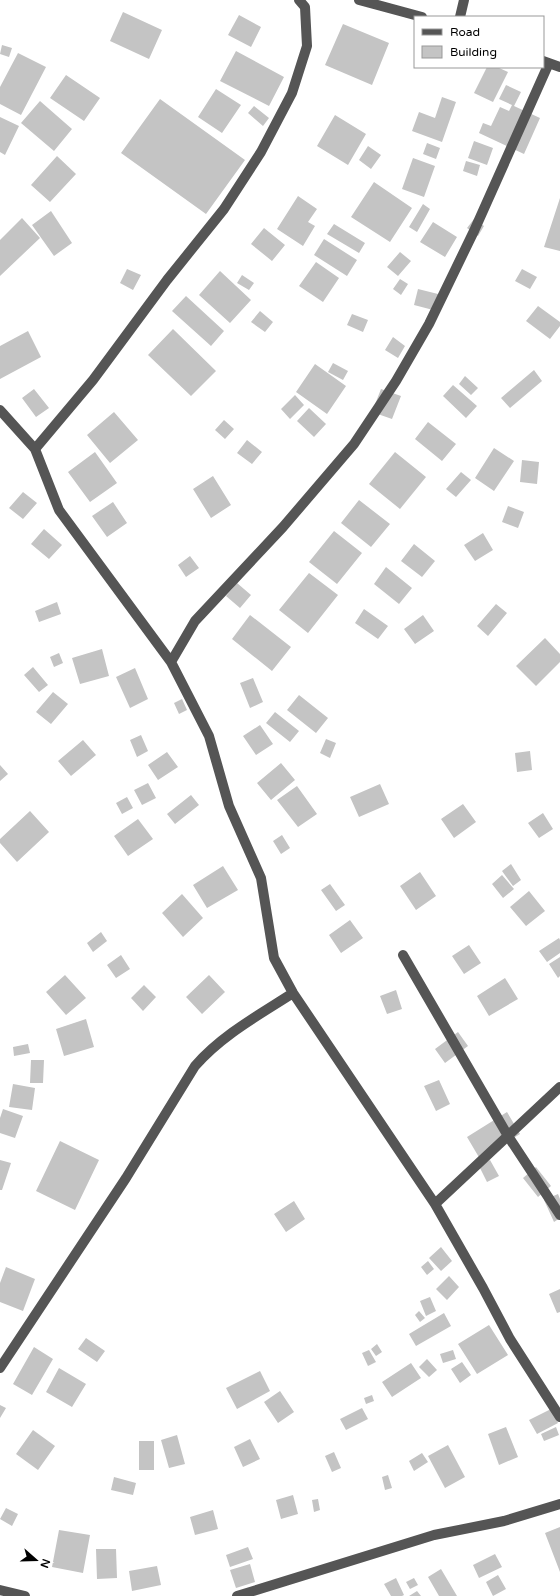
<svg xmlns="http://www.w3.org/2000/svg" width="560" height="1596" font-family="'Varela Round',sans-serif">
<style>
.building{fill:#c4c4c4}
.lines{fill:none;stroke-linecap:round;stroke-linejoin:round}
.minor{stroke:#555;stroke-width:10}
</style>
<rect width="100%" height="100%" fill="#fff"/>
<path class="building" d="M123 12 162 30 149 59 110 41Z
M239 15 261 27 251 47 228 35Z
M343 24 389 43 372 85 325 65Z
M2 45 12 48 9 57 0 54Z
M236 51 284 77 269 106 220 81Z
M18 53 46 67 21 115 0 104V87Z
M487 67H497L508 72 493 102 474 93Z
M66 75 100 98 84 121 50 98Z
M506 85 521 92 514 106 540 118 524 154 479 133 483 123 491 126 500 107 509 111 512 105 499 99Z
M216 89 241 105 222 133 198 117Z
M442 97 456 102 442 142 412 131 419 112 435 118Z
M160 99 245 160 206 214 121 153Z
M40 101 72 129 54 151 21 123Z
M254 106 269 118 263 126 248 113Z
M335 115 366 134 348 165 317 146Z
M0 117 19 126 5 155 0 152Z
M474 141 493 148 487 165 468 158Z
M427 143 440 148 436 159 423 154Z
M368 146 381 155 371 169 359 160Z
M57 156 76 174 50 202 31 185Z
M413 158 435 166 424 197 402 189Z
M466 161 480 165 477 176 463 171Z
M374 182 412 208 390 242 351 217Z
M298 196 317 209 308 222 315 226 303 246 277 229Z
M560 198V251L544 247Z
M423 204 430 209 417 232 409 227Z
M51 211 72 243 54 256 32 225Z
M22 218 40 238 0 276V240Z
M474 219 484 226 478 236 467 228Z
M433 222 457 237 445 257 420 242Z
M334 224 365 243 359 253 327 234Z
M264 228 285 245 272 261 251 244Z
M324 239 357 260 347 276 314 255Z
M400 252 411 261 398 276 387 267Z
M316 262 339 278 323 302 299 286Z
M127 269 141 275 133 290 120 283Z
M522 269 537 277 530 289 515 281Z
M220 271 251 300 230 323 199 295Z
M242 275 254 283 249 290 237 283Z
M400 279 408 284 401 295 393 289Z
M418 289 442 295 437 311 414 305Z
M186 296 224 331 211 346 172 311Z
M538 306 560 322V326L550 339 526 321Z
M260 311 273 322 265 332 251 322Z
M352 314 368 320 363 332 347 325Z
M173 329 216 371 191 396 148 355Z
M28 331 41 357 0 379V346Z
M393 337 405 346 398 358 385 350Z
M333 363 348 371 343 380 328 372Z
M315 364 346 386 327 414 296 392Z
M534 370 542 381 510 408 501 398Z
M465 376 478 388 471 395 459 384Z
M453 385 477 406 466 418 443 396Z
M34 389 49 408 36 417 22 398Z
M381 389 401 396 392 419 372 412Z
M295 395 304 405 290 419 281 409Z
M309 408 326 424 314 437 297 421Z
M114 412 138 440 110 463 87 435Z
M224 420 234 429 225 439 215 430Z
M428 422 456 444 442 461 415 439Z
M247 440 262 452 252 464 237 453Z
M494 448 514 461 494 491 475 478Z
M95 452 117 483 90 502 68 472Z
M395 452 426 477 400 509 369 484Z
M522 460 539 462 537 484 520 482Z
M461 472 471 480 456 497 446 489Z
M213 476 231 505 211 518 193 489Z
M23 492 37 503 23 519 9 508Z
M359 500 390 524 371 547 341 523Z
M113 502 127 523 107 537 92 516Z
M508 506 524 512 518 528 502 522Z
M44 529 62 545 49 559 31 544Z
M334 531 362 553 337 584 309 562Z
M483 533 493 550 475 561 464 545Z
M414 544 435 561 422 577 401 561Z
M190 556 199 568 186 577 178 565Z
M386 567 412 588 399 604 374 584Z
M309 573 338 595 308 633 279 610Z
M237 583 251 595 240 608 226 596Z
M57 602 61 614 39 622 35 611Z
M496 604 507 613 488 636 477 626Z
M364 609 388 626 378 639 355 623Z
M250 615 291 647 272 671 232 639Z
M423 615 434 631 415 644 404 629Z
M545 638 560 654V662L536 686 516 666Z
M102 649 109 676 80 684 72 658Z
M59 653 63 663 54 667 50 657Z
M33 667 48 685 39 692 24 675Z
M135 668 148 699 130 708 116 677Z
M253 678 263 702 250 708 240 683Z
M53 692 68 704 51 724 36 712Z
M299 695 328 718 316 733 287 710Z
M182 699 187 710 179 714 174 703Z
M275 712 299 731 290 742 266 723Z
M260 725 273 744 256 755 243 736Z
M141 735 148 751 137 757 130 740Z
M326 739 336 743 330 758 320 753Z
M83 740 96 755 71 776 58 761Z
M530 751 532 770 517 772 515 753Z
M167 752 178 767 158 780 148 765Z
M281 763 295 780 271 800 257 783Z
M0 765 8 774 0 781Z
M148 783 156 798 142 805 134 790Z
M380 784 389 804 359 817 350 797Z
M297 786 317 814 298 827 277 800Z
M191 795 199 805 175 824 167 814Z
M127 797 133 808 122 814 116 803Z
M463 804 476 822 454 838 441 819Z
M30 811 49 832 17 862 0 843V839Z
M543 813 553 829 539 838 528 823Z
M138 819 153 839 128 856 114 836Z
M282 835 290 848 281 854 273 841Z
M511 864 521 880 513 886 502 871Z
M223 866 238 890 207 908 193 885Z
M420 872 436 896 416 910 400 886Z
M502 875 514 889 503 898 492 884Z
M330 884 345 905 336 911 321 890Z
M529 891 545 911 526 926 510 907Z
M182 894 203 918 183 937 162 913Z
M350 920 363 938 341 953 329 935Z
M101 932 107 941 93 952 87 943Z
M559 938 560 940V953L547 962 539 951Z
M469 945 481 963 464 974 452 956Z
M121 955 130 969 116 978 107 965Z
M560 957V976L558 978 549 964Z
M65 975 86 998 66 1015 46 992Z
M209 975 225 992 202 1014 186 997Z
M505 978 518 999 489 1016 477 996Z
M144 985 156 997 143 1011 131 998Z
M396 990 402 1009 387 1014 380 996Z
M86 1019 94 1047 64 1056 56 1029Z
M458 1032 468 1046 445 1063 435 1049Z
M28 1044 30 1053 14 1056 13 1047Z
M31 1060H44L43 1083H30Z
M439 1080 450 1104 436 1111 424 1086Z
M13 1084 35 1088 32 1110 9 1107Z
M3 1109 23 1116 15 1138 0 1133V1118Z
M507 1112 520 1134 480 1159 467 1137Z
M60 1141 99 1160 75 1210 36 1191Z
M0 1160 11 1163 2 1190H0Z
M490 1160 499 1176 487 1182 479 1166Z
M536 1167 551 1186 538 1197 523 1178Z
M558 1194 560 1199V1218L554 1222 544 1200Z
M294 1201 305 1219 286 1232 274 1214Z
M441 1247 452 1261 441 1271 429 1258Z
M428 1261 434 1269 427 1275 421 1267Z
M6 1267 35 1279 23 1311 0 1302V1283Z
M449 1276 459 1287 447 1300 436 1289Z
M560 1289V1312L557 1313 549 1294Z
M430 1297 436 1311 426 1316 420 1301Z
M419 1311 425 1318 420 1322 415 1315Z
M444 1313 451 1326 416 1346 409 1334Z
M489 1325 508 1355 477 1374 458 1344Z
M86 1338 105 1351 97 1362 78 1349Z
M377 1344 382 1352 376 1356 371 1349Z
M34 1347 53 1359 32 1395 13 1384Z
M369 1350 376 1362 368 1366 362 1353Z
M453 1350 456 1359 443 1363 440 1354Z
M427 1359 437 1370 429 1377 419 1367Z
M462 1362 471 1375 460 1383 451 1369Z
M411 1363 421 1378 392 1397 382 1382Z
M59 1368 86 1384 72 1407 46 1392Z
M260 1371 270 1391 237 1409 226 1388Z
M280 1391 294 1412 278 1423 264 1402Z
M372 1395 374 1401 366 1404 364 1398Z
M0 1405 6 1408 0 1418Z
M362 1408 368 1419 346 1430 340 1419Z
M551 1409 558 1423 537 1434 529 1420Z
M506 1427 518 1457 499 1465 488 1434Z
M556 1427 559 1435 544 1441 541 1434Z
M33 1430 55 1446 38 1470 16 1454Z
M177 1435 185 1464 169 1468 161 1440Z
M250 1439 260 1459 243 1467 234 1447Z
M139 1441H154V1470H139Z
M448 1445 465 1477 445 1488 428 1456Z
M334 1452 341 1468 332 1472 325 1456Z
M422 1453 428 1462 414 1471 409 1461Z
M388 1475 392 1488 385 1490 382 1477Z
M114 1477 136 1483 133 1495 111 1490Z
M293 1495 298 1514 281 1519 276 1500Z
M318 1499 320 1510 314 1512 312 1500Z
M6 1508 18 1514 12 1526 0 1519Z
M213 1510 218 1529 195 1535 190 1517Z
M560 1527V1572L545 1533Z
M59 1530 90 1535 83 1573 52 1567Z
M248 1547 253 1559 230 1567 226 1555Z
M96 1549H116L117 1578 97 1579Z
M495 1554 502 1567 479 1578 473 1565Z
M250 1564 255 1582 236 1588 230 1570Z
M157 1566 161 1585 132 1591 129 1571Z
M441 1569 457 1596H439L428 1577Z
M498 1575 506 1589 493 1596 486 1582Z
M396 1578 404 1595 402 1596H391L384 1584Z
M414 1578 418 1585 410 1589 406 1582Z
M417 1591 421 1596H409Z"/>
<g class="lines">
<path class="minor" d="M359 0 422 17
M460 17 464 0
M543 61 560 67
M0 410 35 449 59 510 171 662 209 736 229 806 261 878 274 958 293 993 435 1204 483 1288 510 1339 560 1417
M35 449 93 380 167 280 224 209 261 152 292 93 307 46 305 7 299 0
M171 662 195 621 283 527 354 444 396 381 429 324 474 231 549 63
M403 955 508 1136 560 1215
M435 1204 560 1087
M0 1368 126 1178 195 1066C222 1035 259 1015 293 993
M0 1590 25 1596
M237 1596 434 1535 504 1521 560 1504"/>
</g>
<rect x="414" y="16" width="130" height="52" fill="#ffffff" stroke="#999999"/>
<rect x="422" y="29" width="20" height="6" fill="#555555" stroke="#999999"/>
<text x="450" y="36" font-size="12" fill="#000000">Road</text>
<rect x="422" y="46" width="20" height="12" fill="#c4c4c4" stroke="#999999"/>
<text x="450" y="56" font-size="12" fill="#000000">Building</text>
<g transform="translate(36 1560) rotate(110)" stroke="#ffffff" stroke-width="3" paint-order="stroke">
<path d="M0-3L7 15L0 10L-7 15Z" fill="#000000"/>
<text y="-6" font-size="11" font-weight="bold" text-anchor="middle" fill="#000000">N</text>
</g>
</svg>
